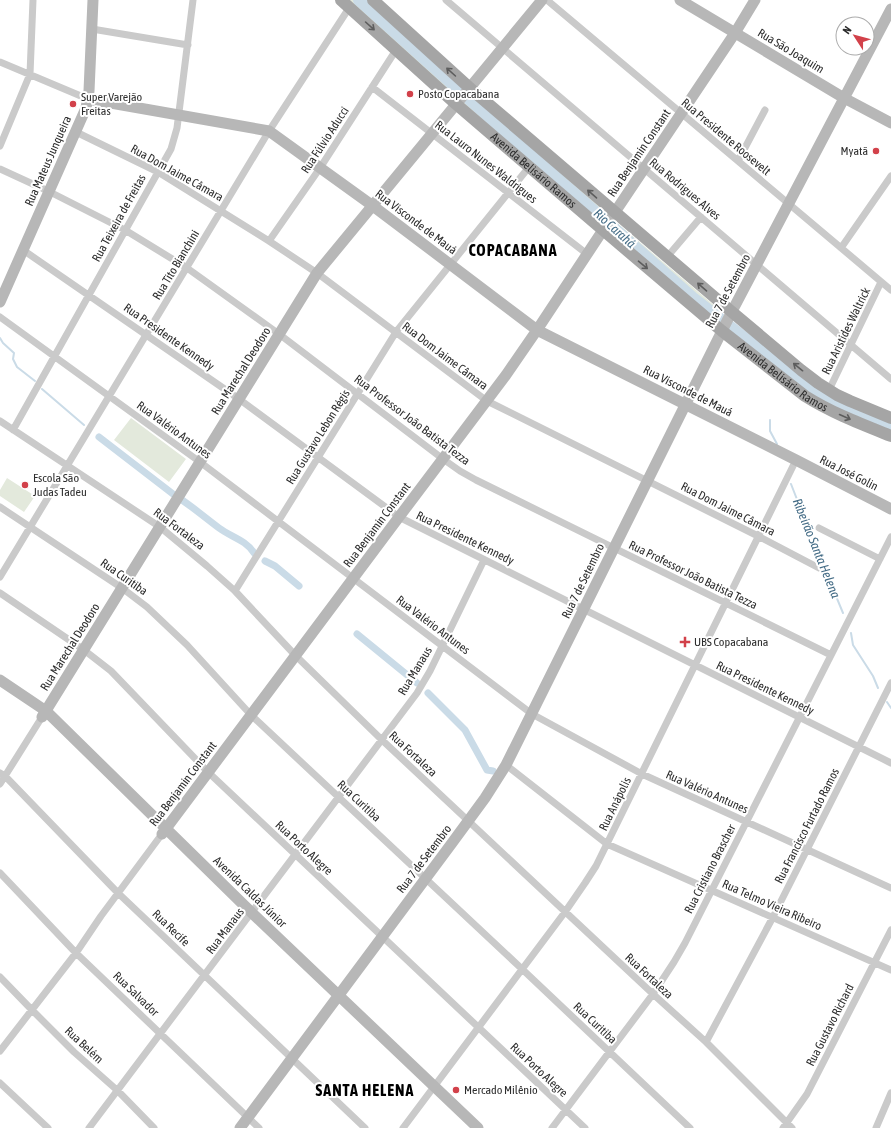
<svg xmlns="http://www.w3.org/2000/svg" width="891" height="1128" font-family="'Asap Condensed',sans-serif">
<style>
.green{fill:#e3e9dc}
.lines{fill:none;stroke-linecap:round;stroke-linejoin:round}
.stream{stroke:#cadbe7;stroke-width:2}
.canal{stroke:#cadbe7;stroke-width:7}
.river{stroke:#cadbe7;stroke-width:12}
.street{stroke:#cacaca;stroke-width:7}
.secondary{stroke:#b7b7b7;stroke-width:11}
.primary{stroke:#a5a5a5;stroke-width:12}
.oneway{stroke:#5d5d5d}
.poi-dot{fill:#d2414a;stroke:#fff;stroke-width:1.5}
.labels{text-anchor:middle;stroke-width:4;stroke-linejoin:round;paint-order:stroke}
.street-label{font-size:12px;fill:#2d2d2d;stroke:#fff}
.poi-label{font-size:12px;fill:#2d2d2d;stroke:#fff;text-anchor:start}
.water-label{font-size:13px;font-style:italic;fill:#446c86;stroke:#fff}
.district-label{font-size:16px;font-weight:bold;letter-spacing:1px;fill:#000;stroke:#fff}
</style>
<rect width="100%" height="100%" fill="#fff"/>
<path class="green" d="M345 0H366L460 86 452 95Z
M466 93 608 212V215L601 225 458 102Z
M614 222H616L722 312V314L719 321 609 229Z
M733 322 785 363 891 423V433L829 407 726 331Z
M131 418 186 459 169 482 114 440Z
M7 478 35 496 24 512 0 496V490Z"/>
<g class="lines">
<path class="stream" d="M0 338 3 343 14 353 13 359 17 367 35 381
M773 366 776 361
M42 389 84 425
M770 420V431L777 444
M791 484 814 543 843 613
M851 633 853 645 873 676 878 688
M887 702 891 708"/>
<path class="canal" d="M99 437 173 494
M182 500C195 509 207 519 219 528 231 537 246 540 254 553
M265 561 275 566 299 586
M357 634 417 683
M428 693 465 730 487 770 493 771"/>
<path class="river" d="M359 0 558 179 693 298 789 372 829 400 891 428"/>
<path class="street" d="M446 0 891 379
M547 0 891 290
M92 29 188 45
M0 62 88 99
M372 87 587 254
M76 132 158 172 269 241 317 273 487 401 758 536 819 568
M0 146 30 74 33 0
M738 161 765 110
M0 169 48 191 125 230 187 268 279 334 443 459 460 471 476 480 831 655
M269 241 320 168 396 50
M841 248 891 176
M23 250 239 399 399 517 891 763
M667 257 701 217
M0 317 200 462 532 714 642 774 891 888
M829 390 881 282
M0 421 160 527 207 566 235 591 295 655 382 740 653 994 706 1042 792 1128
M13 430 171 149 177 128 193 0
M0 507 122 588 147 607 187 645 251 715 522 969 690 1128
M819 528 880 559
M0 577 269 131 349 8
M235 591 396 332 529 167
M0 593 84 650 111 671 208 772 585 1128
M506 765 607 844 891 970
M0 773 5 776 118 893 365 1128
M0 784 42 717
M0 873 76 953 259 1128
M0 977 32 1010 74 1052 118 1091 154 1128
M706 1042 773 917 891 683
M0 1051 76 953 101 916 162 834
M0 1083 48 1128
M89 1128 417 693 430 671 484 560
M403 1128 565 912 585 883 596 866 796 460
M552 1128 653 994 674 962 685 943 891 537
M783 1128 807 1094 891 930
M876 1128 891 1093"/>
<path class="secondary" d="M680 0 844 98 891 123
M88 99 269 131 373 206 537 330 796 460 891 509
M0 302 86 108 89 91 93 0
M0 680 46 711 252 913 478 1128
M42 717 317 273 542 0
M162 834 399 517 506 375 537 330 605 227 735 33 755 0
M240 1128 452 843 485 798 506 765 728 319 891 9"/>
<g class="primary">
<path id="s1" d="M341 0 456 104 603 230 722 331 805 396C832 413 861 424 891 436"/>
<path d="M373 0 472 90 726 307 801 370 818 383 837 395 850 401 891 418"/>
</g>
</g>
<defs><path id="oneway-shaft" d="M-6 0H5M1.5-3L5.5 0L1.5 3" fill="none" stroke-width="1.6" stroke-linecap="round" stroke-linejoin="round"/></defs>
<g class="oneway">
<use href="#oneway-shaft" transform="translate(370 26) rotate(42)"/>
<use href="#oneway-shaft" transform="translate(451 72) rotate(-138)"/>
<use href="#oneway-shaft" transform="translate(592 194) rotate(-139)"/>
<use href="#oneway-shaft" transform="translate(643 265) rotate(40)"/>
<use href="#oneway-shaft" transform="translate(702 287) rotate(-139)"/>
<use href="#oneway-shaft" transform="translate(798 367) rotate(-141)"/>
<use href="#oneway-shaft" transform="translate(845 417) rotate(24)"/>
</g>
<g class="poi-dot">
<circle cx="410" cy="94" r="4"/>
<circle cx="73" cy="104" r="4"/>
<circle cx="876" cy="151" r="4"/>
<circle cx="25" cy="485" r="4"/>
<path d="M683 636h4v4h4v4h-4v4h-4v-4h-4v-4h4z"/>
<circle cx="456" cy="1090" r="4"/>
</g>
<g class="labels">
<g class="street-label">
<text transform="translate(791 51) rotate(31)" y="4">Rua São Joaquim</text>
<text transform="translate(726 137) rotate(40)" y="4">Rua Presidente Roosevelt</text>
<text transform="translate(325 140) rotate(-57)" y="4">Rua Fúlvio Aducci</text>
<text transform="translate(639 153) rotate(-56)" y="4">Rua Benjamin Constant</text>
<text transform="translate(48 161) rotate(-66)" y="4">Rua Mateus Junqueira</text>
<text transform="translate(486 162) rotate(38)" y="4">Rua Lauro Nunes Waldrigues</text>
<text dy="4" stroke="none"><textPath href="#s1" startOffset="257">Avenida Belisário Ramos</textPath></text>
<text transform="translate(177 173) rotate(29)" y="4">Rua Dom Jaime Câmara</text>
<text transform="translate(685 189) rotate(40)" y="4">Rua Rodrigues Alves</text>
<text transform="translate(119 218) rotate(-61)" y="4">Rua Teixeira de Freitas</text>
<text transform="translate(416 222) rotate(37)" y="4">Rua Visconde de Mauá</text>
<text transform="translate(176 265) rotate(-59)" y="4">Rua Tito Bianchini</text>
<text transform="translate(728 291) rotate(-62)" y="4">Rua 7 de Setembro</text>
<text transform="translate(846 331) rotate(-64)" y="4">Rua Aristides Waltrick</text>
<text transform="translate(169 337) rotate(35)" y="4">Rua Presidente Kennedy</text>
<text transform="translate(445 356) rotate(37)" y="4">Rua Dom Jaime Câmara</text>
<text transform="translate(241 371) rotate(-58)" y="4">Rua Marechal Deodoro</text>
<text dy="4" stroke="none"><textPath href="#s1" startOffset="581">Avenida Belisário Ramos</textPath></text>
<text transform="translate(688 391) rotate(27)" y="4">Rua Visconde de Mauá</text>
<text transform="translate(412 420) rotate(37)" y="4">Rua Professor João Batista Tezza</text>
<text transform="translate(174 430) rotate(36)" y="4">Rua Valério Antunes</text>
<text transform="translate(318 437) rotate(-58)" y="4">Rua Gustavo Lebon Régis</text>
<text transform="translate(849 473) rotate(27)" y="4">Rua José Golin</text>
<text transform="translate(728 509) rotate(27)" y="4">Rua Dom Jaime Câmara</text>
<text transform="translate(377 525) rotate(-53)" y="4">Rua Benjamin Constant</text>
<text transform="translate(179 529) rotate(37)" y="4">Rua Fortaleza</text>
<text transform="translate(465 538) rotate(26)" y="4">Rua Presidente Kennedy</text>
<text transform="translate(693 575) rotate(26)" y="4">Rua Professor João Batista Tezza</text>
<text transform="translate(124 577) rotate(35)" y="4">Rua Curitiba</text>
<text transform="translate(583 581) rotate(-64)" y="4">Rua 7 de Setembro</text>
<text transform="translate(433 625) rotate(37)" y="4">Rua Valério Antunes</text>
<text transform="translate(70 647) rotate(-58)" y="4">Rua Marechal Deodoro</text>
<text transform="translate(415 671) rotate(-59)" y="4">Rua Manaus</text>
<text transform="translate(765 688) rotate(26)" y="4">Rua Presidente Kennedy</text>
<text transform="translate(413 754) rotate(43)" y="4">Rua Fortaleza</text>
<text transform="translate(183 784) rotate(-53)" y="4">Rua Benjamin Constant</text>
<text transform="translate(707 792) rotate(24)" y="4">Rua Valério Antunes</text>
<text transform="translate(359 801) rotate(43)" y="4">Rua Curitiba</text>
<text transform="translate(615 804) rotate(-64)" y="4">Rua Anápolis</text>
<text transform="translate(807 826) rotate(-63)" y="4">Rua Francisco Furtado Ramos</text>
<text transform="translate(304 848) rotate(43)" y="4">Rua Porto Alegre</text>
<text transform="translate(424 859) rotate(-53)" y="4">Rua 7 de Setembro</text>
<text transform="translate(710 869) rotate(-63)" y="4">Rua Cristiano Brascher</text>
<text transform="translate(250 892) rotate(44)" y="4">Avenida Caldas Júnior</text>
<text transform="translate(772 905) rotate(24)" y="4">Rua Telmo Vieira Ribeiro</text>
<text transform="translate(171 928) rotate(44)" y="4">Rua Recife</text>
<text transform="translate(225 931) rotate(-53)" y="4">Rua Manaus</text>
<text transform="translate(649 976) rotate(43)" y="4">Rua Fortaleza</text>
<text transform="translate(136 994) rotate(44)" y="4">Rua Salvador</text>
<text transform="translate(595 1023) rotate(43)" y="4">Rua Curitiba</text>
<text transform="translate(830 1025) rotate(-63)" y="4">Rua Gustavo Richard</text>
<text transform="translate(84 1045) rotate(43)" y="4">Rua Belém</text>
<text transform="translate(539 1070) rotate(43)" y="4">Rua Porto Alegre</text>
</g>
<g class="poi-label">
<text x="418" y="98">Posto Copacabana</text>
<text x="81" y="101">Super Varejão<tspan x="81" dy="14">Freitas</tspan></text>
<text x="868" y="155" text-anchor="end">Myatã</text>
<text x="33" y="482">Escola São<tspan x="33" dy="14">Judas Tadeu</tspan></text>
<text x="694" y="646">UBS Copacabana</text>
<text x="464" y="1094">Mercado Milênio</text>
</g>
<g class="water-label">
<text transform="translate(615 228) rotate(42)" y="5">Rio Carahá</text>
<text transform="translate(817 548) rotate(68)" y="5">Ribeirão Santa Helena</text>
</g>
<g class="district-label">
<text x="513" y="256">COPACABANA</text>
<text x="365" y="1096">SANTA HELENA</text>
</g>
</g>
<g transform="translate(855 36) rotate(306)"><circle r="19" fill="#ffffff" stroke="#ababab"/>
<path d="M0-3L7 15L0 10L-7 15Z" fill="#d2414a"/>
<text y="-6" font-size="11" font-weight="bold" text-anchor="middle" fill="#2d2d2d">N</text>
</g>
</svg>
